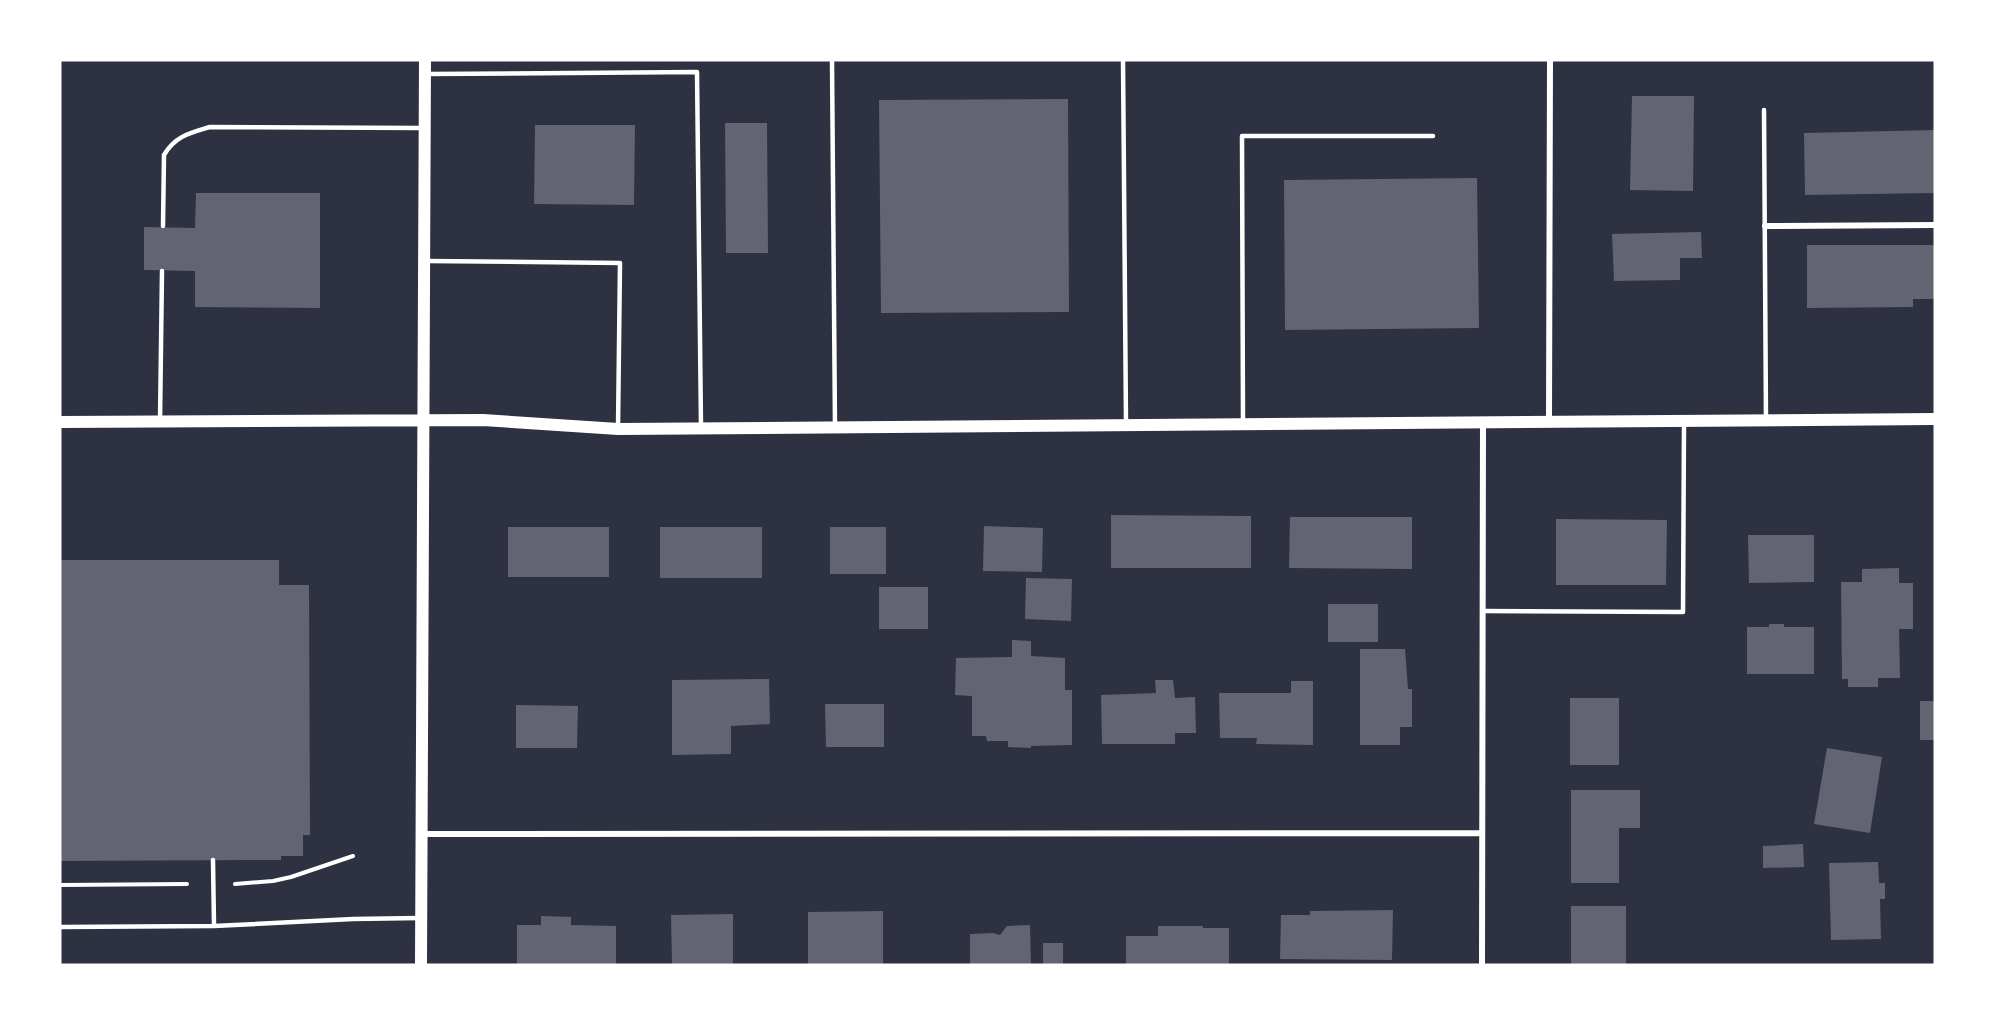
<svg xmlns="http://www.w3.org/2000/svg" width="1995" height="1025" font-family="Jost,sans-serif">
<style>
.building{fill:#626471}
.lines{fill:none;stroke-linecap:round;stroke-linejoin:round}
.path{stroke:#fff;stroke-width:4}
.service{stroke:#fff;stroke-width:4.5}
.minor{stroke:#fff;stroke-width:6}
.secondary{stroke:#fff;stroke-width:12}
</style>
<rect width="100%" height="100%" fill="#2d3142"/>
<path class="building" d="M1632 96H1694L1693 191 1630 190Z
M1068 99 1069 312 881 313 879 100Z
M725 123H767L768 253H726Z
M535 125H635L634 205 534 204Z
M1935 130V193L1805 195 1804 133Z
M1477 178 1479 328 1285 330 1284 180Z
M196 193H320V308L195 307V271L144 270V227L195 228Z
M1701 232 1702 258H1680V280L1614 281 1612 234Z
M1807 245H1935V299H1913V307L1807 308Z
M1111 515 1251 516V568H1111Z
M1290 517H1412V569L1289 568Z
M1556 519 1667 520 1666 585H1556Z
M984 526 1043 528 1042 572 983 571Z
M508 527H609V577H508Z
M660 527H762V578H660Z
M830 527H886V574H830Z
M1748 535H1814V582L1749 583Z
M60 560H279V585H309L310 835H303V856H281V860L60 861Z
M1899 568V583H1913V629H1899L1900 678H1878V687H1848V679H1842L1841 582H1862V569Z
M1026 578 1072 579 1071 621 1025 619Z
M879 587H928V629H879Z
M1328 604H1378V642H1328Z
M1769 624H1784V627H1814V674H1747V627H1769Z
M1012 640 1031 641V656L1065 658V690H1072V745L1031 746V748L1008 747V741H987L986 736H972V696L955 695 956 658 1012 657Z
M1360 649H1405L1408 689H1412V727H1400V745H1360Z
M769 679 770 724 731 726V754L672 755V680Z
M1155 680H1173L1175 698 1195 697 1196 733H1175V744H1102L1101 695 1156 693Z
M1291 681H1313V745L1256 744 1257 738H1220L1219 693H1291Z
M1570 698H1619V765H1570Z
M1920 701H1935V740H1920Z
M825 704H884V747H826Z
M516 705 578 706 577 748H516Z
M1827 748 1882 757 1870 833 1814 824Z
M1571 790H1640V828H1619V883H1571Z
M1803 844 1804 867 1763 868V846Z
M1878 862 1879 883H1885V899H1880L1881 939 1831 940 1829 863Z
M1571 906H1626V965H1571Z
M1393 910 1392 960 1280 959 1281 915H1310V911Z
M883 911V965H808V912Z
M733 914V965H672L671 915Z
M541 916 571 917V925L616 926V965H517V925H541Z
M1030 925 1031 965H970V934L993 933 1000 935 1007 926Z
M1158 926H1203V928H1229V965H1126V936H1158Z
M1043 943H1063V965H1043Z"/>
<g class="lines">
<path class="path" d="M235 884 273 881 291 877 353 856
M60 885 187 884"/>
<path class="service" d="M832 60 835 427
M1123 60 1126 423
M427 74 697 72 701 427
M1764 110 1766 420
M163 226 164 155C175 136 190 133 210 127L422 128
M425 261 620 263 618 428
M160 421 162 271
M1243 424 1242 136H1433
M1483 611 1683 612 1684 423
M213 860 214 926
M60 927 214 926 353 919 420 918"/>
<path class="minor" d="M1765 226 1935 225
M1549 421 1550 60
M421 834 1482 833
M1482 965 1483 423"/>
<path class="secondary" d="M60 422 483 420 618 429 1935 419
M421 965 425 60"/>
</g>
<rect width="1995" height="1025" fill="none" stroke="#ffffff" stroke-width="123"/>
</svg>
